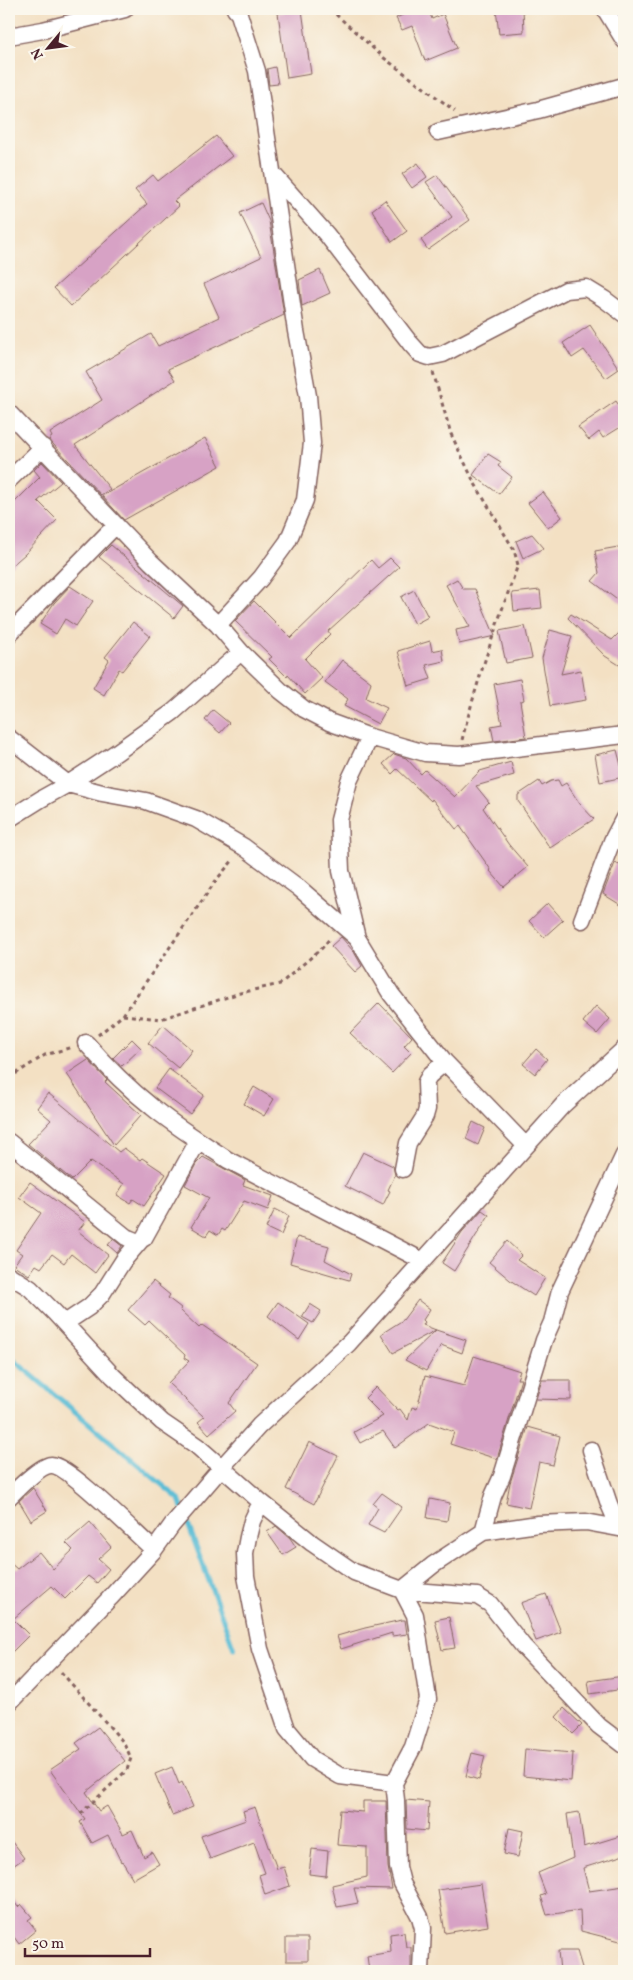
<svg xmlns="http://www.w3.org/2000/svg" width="633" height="1980" font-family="Vollkorn,serif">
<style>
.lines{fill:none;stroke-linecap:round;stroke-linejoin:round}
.stream{stroke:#56bbd4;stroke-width:5}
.building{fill:#d7a2c5}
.minor-casing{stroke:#856360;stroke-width:19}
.path{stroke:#856360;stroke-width:3;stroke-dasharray:4 4;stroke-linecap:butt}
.minor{stroke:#fff;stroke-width:16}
</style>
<rect width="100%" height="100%" fill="#fbf7ec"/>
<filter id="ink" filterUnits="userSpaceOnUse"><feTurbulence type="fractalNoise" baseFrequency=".02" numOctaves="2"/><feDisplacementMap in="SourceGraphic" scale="10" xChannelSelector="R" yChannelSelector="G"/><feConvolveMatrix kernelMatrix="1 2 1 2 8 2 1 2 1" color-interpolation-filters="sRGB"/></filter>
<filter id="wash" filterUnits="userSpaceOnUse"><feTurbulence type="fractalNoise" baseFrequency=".0096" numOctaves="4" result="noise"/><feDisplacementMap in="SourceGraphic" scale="20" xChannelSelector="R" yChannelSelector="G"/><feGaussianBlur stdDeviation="1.12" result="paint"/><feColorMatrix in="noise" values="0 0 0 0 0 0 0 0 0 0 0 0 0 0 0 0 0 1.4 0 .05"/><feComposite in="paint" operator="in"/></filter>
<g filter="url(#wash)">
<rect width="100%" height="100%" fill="#f3e0c3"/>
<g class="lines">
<path class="stream" d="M9 1356 179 1499 182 1508
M185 1516 234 1649"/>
</g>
<g id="blocks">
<path class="building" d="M405 9H428L432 19 443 14 457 48 425 61 412 26 402 30 396 18 407 13Z
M496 9H523L524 32 499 34Z
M302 10 311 74 287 78 278 13Z
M275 67 278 84 269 85 267 69Z
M216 136 232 156 174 201 179 206 71 306 54 288 147 204 135 190 153 175 158 181Z
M418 163 427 177 412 188 402 174Z
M437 175 470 220 428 250 421 240 452 217 426 182Z
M385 200 407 231 392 242 372 210Z
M261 203 269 221 284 315 168 369 175 380 75 445 110 489 101 495 53 444 49 439 52 437 50 433 102 400 86 372 151 334 158 346 219 317 204 284 261 257 240 213Z
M320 270 330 293 302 306 299 280Z
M590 325 619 369 606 378 584 350 572 358 563 343Z
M616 401 624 413V425L603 438 599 432 589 440 578 427Z
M205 438 220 466 124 520 102 496Z
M488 454 501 462 498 466 512 477 499 494 473 475Z
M42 462 61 482 38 501 57 520 25 554 9 568V508L40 477 34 470Z
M543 492 562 517 548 528 528 503Z
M532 534 544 548 523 558 516 541Z
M111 545 183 606 174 618 99 557Z
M624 546V605L592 581 599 573 595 551Z
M390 558 399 567 328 631 330 634 305 659 322 678 305 694 288 675 287 677 269 659 272 657 235 621 254 601 291 638 371 560 378 568Z
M457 579 463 589H475L495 636 459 644 456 630 470 627 446 585Z
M70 586 93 601 76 626 65 619 56 634 40 624 54 603Z
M414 590 428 617 415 624 401 597Z
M540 590 542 608 514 611 512 593Z
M571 614 612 640 624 628V668L605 656 568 618Z
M133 622 150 636 122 671 119 669 104 695 93 688 109 660 105 657Z
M525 626 532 658 506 663 499 631Z
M550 630 572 636 561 674 581 670 586 700 550 706 542 658Z
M430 641 432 651 442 649 444 661 426 665 431 679 408 686 398 651Z
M342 660 371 682 366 698 387 708 378 724 344 706 348 699 325 682Z
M520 679 524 700 520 701 526 737 494 741 491 726 502 724 494 684Z
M213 710 229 723 220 733 205 720Z
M617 750 624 777 600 782 595 755Z
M394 754 406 758 421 774 425 770 455 797 480 771 511 762 514 775 476 786 489 802 483 808 509 845 528 867 504 887 490 871 491 870 460 826 456 829 432 799 431 801 397 769 392 774 383 764Z
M558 780 561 786 566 783 580 804 594 819 550 848 518 801V795L539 781 542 786 551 781Z
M615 863 624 867V907L603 894Z
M548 903 563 920 544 937 529 921Z
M341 937 354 952 362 966 355 972 331 946Z
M379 1003 412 1037 404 1046 411 1053 392 1073 350 1033Z
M596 1006 610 1019 597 1034 583 1022Z
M163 1025 192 1050 178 1068 148 1043Z
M132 1039 141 1048 122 1066 113 1058Z
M536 1049 547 1059 535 1074 523 1064Z
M88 1060 107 1080 105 1082 141 1115 114 1145 67 1074Z
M169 1069 204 1095 190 1114 155 1088Z
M254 1087 274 1099 264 1116 244 1104Z
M48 1093 119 1152 124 1148 140 1160 142 1158 166 1174 144 1206 133 1199 130 1203 117 1195 124 1184 91 1161 72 1180 28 1144 51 1120 37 1108Z
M473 1122 485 1128 478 1145 466 1139Z
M363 1152 393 1166 395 1175 388 1190 390 1191 383 1205 345 1186Z
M203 1157 245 1180 243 1185 273 1196 268 1210 244 1201 225 1231 222 1229 218 1235 210 1230 206 1236 191 1227 209 1198 185 1185 196 1164Z
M30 1182 85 1222 78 1231 108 1255 95 1273 71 1254 64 1263 52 1254 41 1268 36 1265 29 1275 14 1265 22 1254 16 1250 41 1213 19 1197Z
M275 1209 289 1216 281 1235 266 1228Z
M482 1210 489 1215 454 1271 442 1263 462 1232Z
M297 1237 329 1246 325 1260 351 1274 349 1280 290 1263Z
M113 1239 122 1246 117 1253 108 1245Z
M507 1241 522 1255 517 1260 545 1278 534 1296 510 1280 489 1262Z
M153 1281 170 1295 168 1298 181 1308 180 1310 199 1328 202 1325 257 1363 229 1403 235 1411 209 1434 198 1422 204 1417 168 1383 189 1361 184 1358 185 1355 149 1321 145 1325 128 1310Z
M418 1300 430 1309 423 1320 425 1322 423 1325 436 1330 393 1353 381 1334 403 1320Z
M278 1302 309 1324 299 1340 268 1316Z
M310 1304 321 1311 313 1323 302 1317Z
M436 1330 466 1340 462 1353 441 1345 426 1371 405 1360Z
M474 1356 520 1371 517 1379H521L497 1459 450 1444 454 1432 429 1423 395 1448 383 1431 360 1443 354 1432 383 1416 365 1398 376 1387 398 1410 400 1409 408 1420 412 1407 417 1409 425 1376 464 1386Z
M542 1380H571V1400L536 1399Z
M528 1427 560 1436 553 1465 539 1462 529 1508 506 1503 510 1483Z
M309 1442 338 1456 314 1504 286 1489Z
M33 1488 47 1511 31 1521 19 1501Z
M382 1493 402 1507 384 1533 368 1525 378 1508 373 1504Z
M430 1499 450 1503 447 1521 427 1518Z
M90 1522 111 1547 98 1559 109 1569 97 1583 88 1576 65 1599 52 1586 13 1619 29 1635 9 1655V1562L17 1569 39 1552 53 1569 73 1550 66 1543Z
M276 1526 290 1538 296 1547 283 1555 267 1532Z
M546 1594 561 1632 536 1641 521 1603Z
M449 1617 455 1648 442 1650 435 1620Z
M402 1620H405L407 1634 392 1636V1633L341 1649 337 1636 365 1628Z
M624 1676V1689L590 1694 588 1681Z
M564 1708 582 1725 573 1734 556 1717Z
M98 1727 125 1761 86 1792 99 1811 107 1806 123 1834 132 1830 144 1857 152 1852 159 1864 133 1879 122 1861 121 1862 108 1835 92 1843 80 1822 85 1819 50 1770 81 1749 76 1743Z
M525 1749 573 1753 571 1781 523 1776Z
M472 1753 485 1756 479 1780 466 1776Z
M172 1767 179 1784 182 1782 193 1807 172 1815 155 1774Z
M406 1800 429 1802 427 1831 407 1829Z
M363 1801H386L388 1867 392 1889 354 1888 358 1903 337 1907 332 1885 367 1877V1847L337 1845 340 1810 363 1812Z
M255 1807 277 1869 284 1867 290 1886 265 1895 259 1875 265 1873 254 1842 210 1859 201 1836 246 1820 243 1811Z
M579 1812 584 1847 620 1836 624 1855 583 1868 589 1891 624 1886V1942L581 1931 580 1910 547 1915 541 1896 546 1894 538 1873 573 1858 567 1814Z
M509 1828 523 1831 518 1857 504 1854Z
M9 1838 24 1858 9 1869Z
M312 1849 328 1851 326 1876 309 1874Z
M481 1884 488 1926 445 1933 438 1890Z
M9 1895 18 1907 21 1904 32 1917 28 1920 36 1930 19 1944 14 1937 9 1942Z
M404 1932 406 1947H411V1971H369L367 1956 391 1952 390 1934Z
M286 1938H308V1961H286Z
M558 1951H577L583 1971H560Z"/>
</g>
</g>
<g filter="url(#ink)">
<use href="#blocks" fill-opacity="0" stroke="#856360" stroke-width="1"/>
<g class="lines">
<defs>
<path id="minor" d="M605 9 624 40
M9 36 43 30 125 9
M438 132 538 110 624 86
M273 174 327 235 410 343 420 354 429 357 443 354 566 290 586 288 604 299 624 314
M9 413 151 562 218 625 241 652 281 691 304 709 329 722 370 737 425 753 459 755 624 735
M9 480 43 447
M218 625 261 578 288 541 305 500 312 443 308 396 296 331 257 71 239 14 235 9
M9 634 115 526
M370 737 349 781 339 820 341 871 357 938 391 994 444 1061 526 1146
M9 738 68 784 102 793 146 801 196 819 244 847 299 888 357 938
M9 819 41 799 68 784 117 752 173 712 241 652
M582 920 612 841 624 818
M86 1043C106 1066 128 1088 152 1107 176 1127 203 1143 228 1160L423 1261
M9 1142 126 1237C133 1240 137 1243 144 1238L198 1141
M403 1169 408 1143 425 1116 427 1109 426 1082 430 1075 445 1062
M9 1275 30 1288 55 1313 113 1376 162 1422 197 1446 261 1502 312 1543 354 1572 402 1590 433 1565 483 1532 538 1524 586 1522 624 1529
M65 1323 89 1307 102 1294 123 1261 140 1241
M591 1450 609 1504 619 1527
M9 1497C17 1489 41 1465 51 1465 67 1464 138 1536 154 1550
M261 1502 252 1521 248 1537 245 1553 246 1576 260 1649 287 1729 312 1759 340 1776 394 1783
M483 1532 493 1496 502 1476 544 1340 552 1322 560 1291 624 1155
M402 1590 415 1615 428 1699 413 1747 394 1783 396 1800 398 1867 402 1883 420 1917 423 1928 421 1971
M402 1590 477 1596 490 1604 523 1646 599 1726 624 1745
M9 1703 110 1598 154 1550 172 1525 222 1467 259 1426 349 1343 563 1105 624 1049"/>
</defs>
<use href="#minor" class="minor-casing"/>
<path class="path" d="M330 9 384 58 455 111
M433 372 451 434 474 482 514 550 518 565C497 623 477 680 462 740
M123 1015 161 1019 240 993 280 984 322 948 331 937
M98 1035 123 1015 217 879 234 859
M9 1078 45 1055 72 1047
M61 1672 124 1743 131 1758 127 1770 78 1816"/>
<use href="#minor" class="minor"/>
</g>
</g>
<rect width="633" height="1980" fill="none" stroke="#fbf7ec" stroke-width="30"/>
<g transform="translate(48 48) rotate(241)" stroke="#fbf7ec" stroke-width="4" paint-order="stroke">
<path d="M0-4L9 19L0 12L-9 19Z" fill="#4a1f2b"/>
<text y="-8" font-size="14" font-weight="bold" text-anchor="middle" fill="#4a1f2b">N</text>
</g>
<path d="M25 1948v8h125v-8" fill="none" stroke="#4a1f2b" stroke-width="2.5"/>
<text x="32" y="1948" font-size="15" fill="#4a1f2b" stroke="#fbf7ec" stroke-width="4" paint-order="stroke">50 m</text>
</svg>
